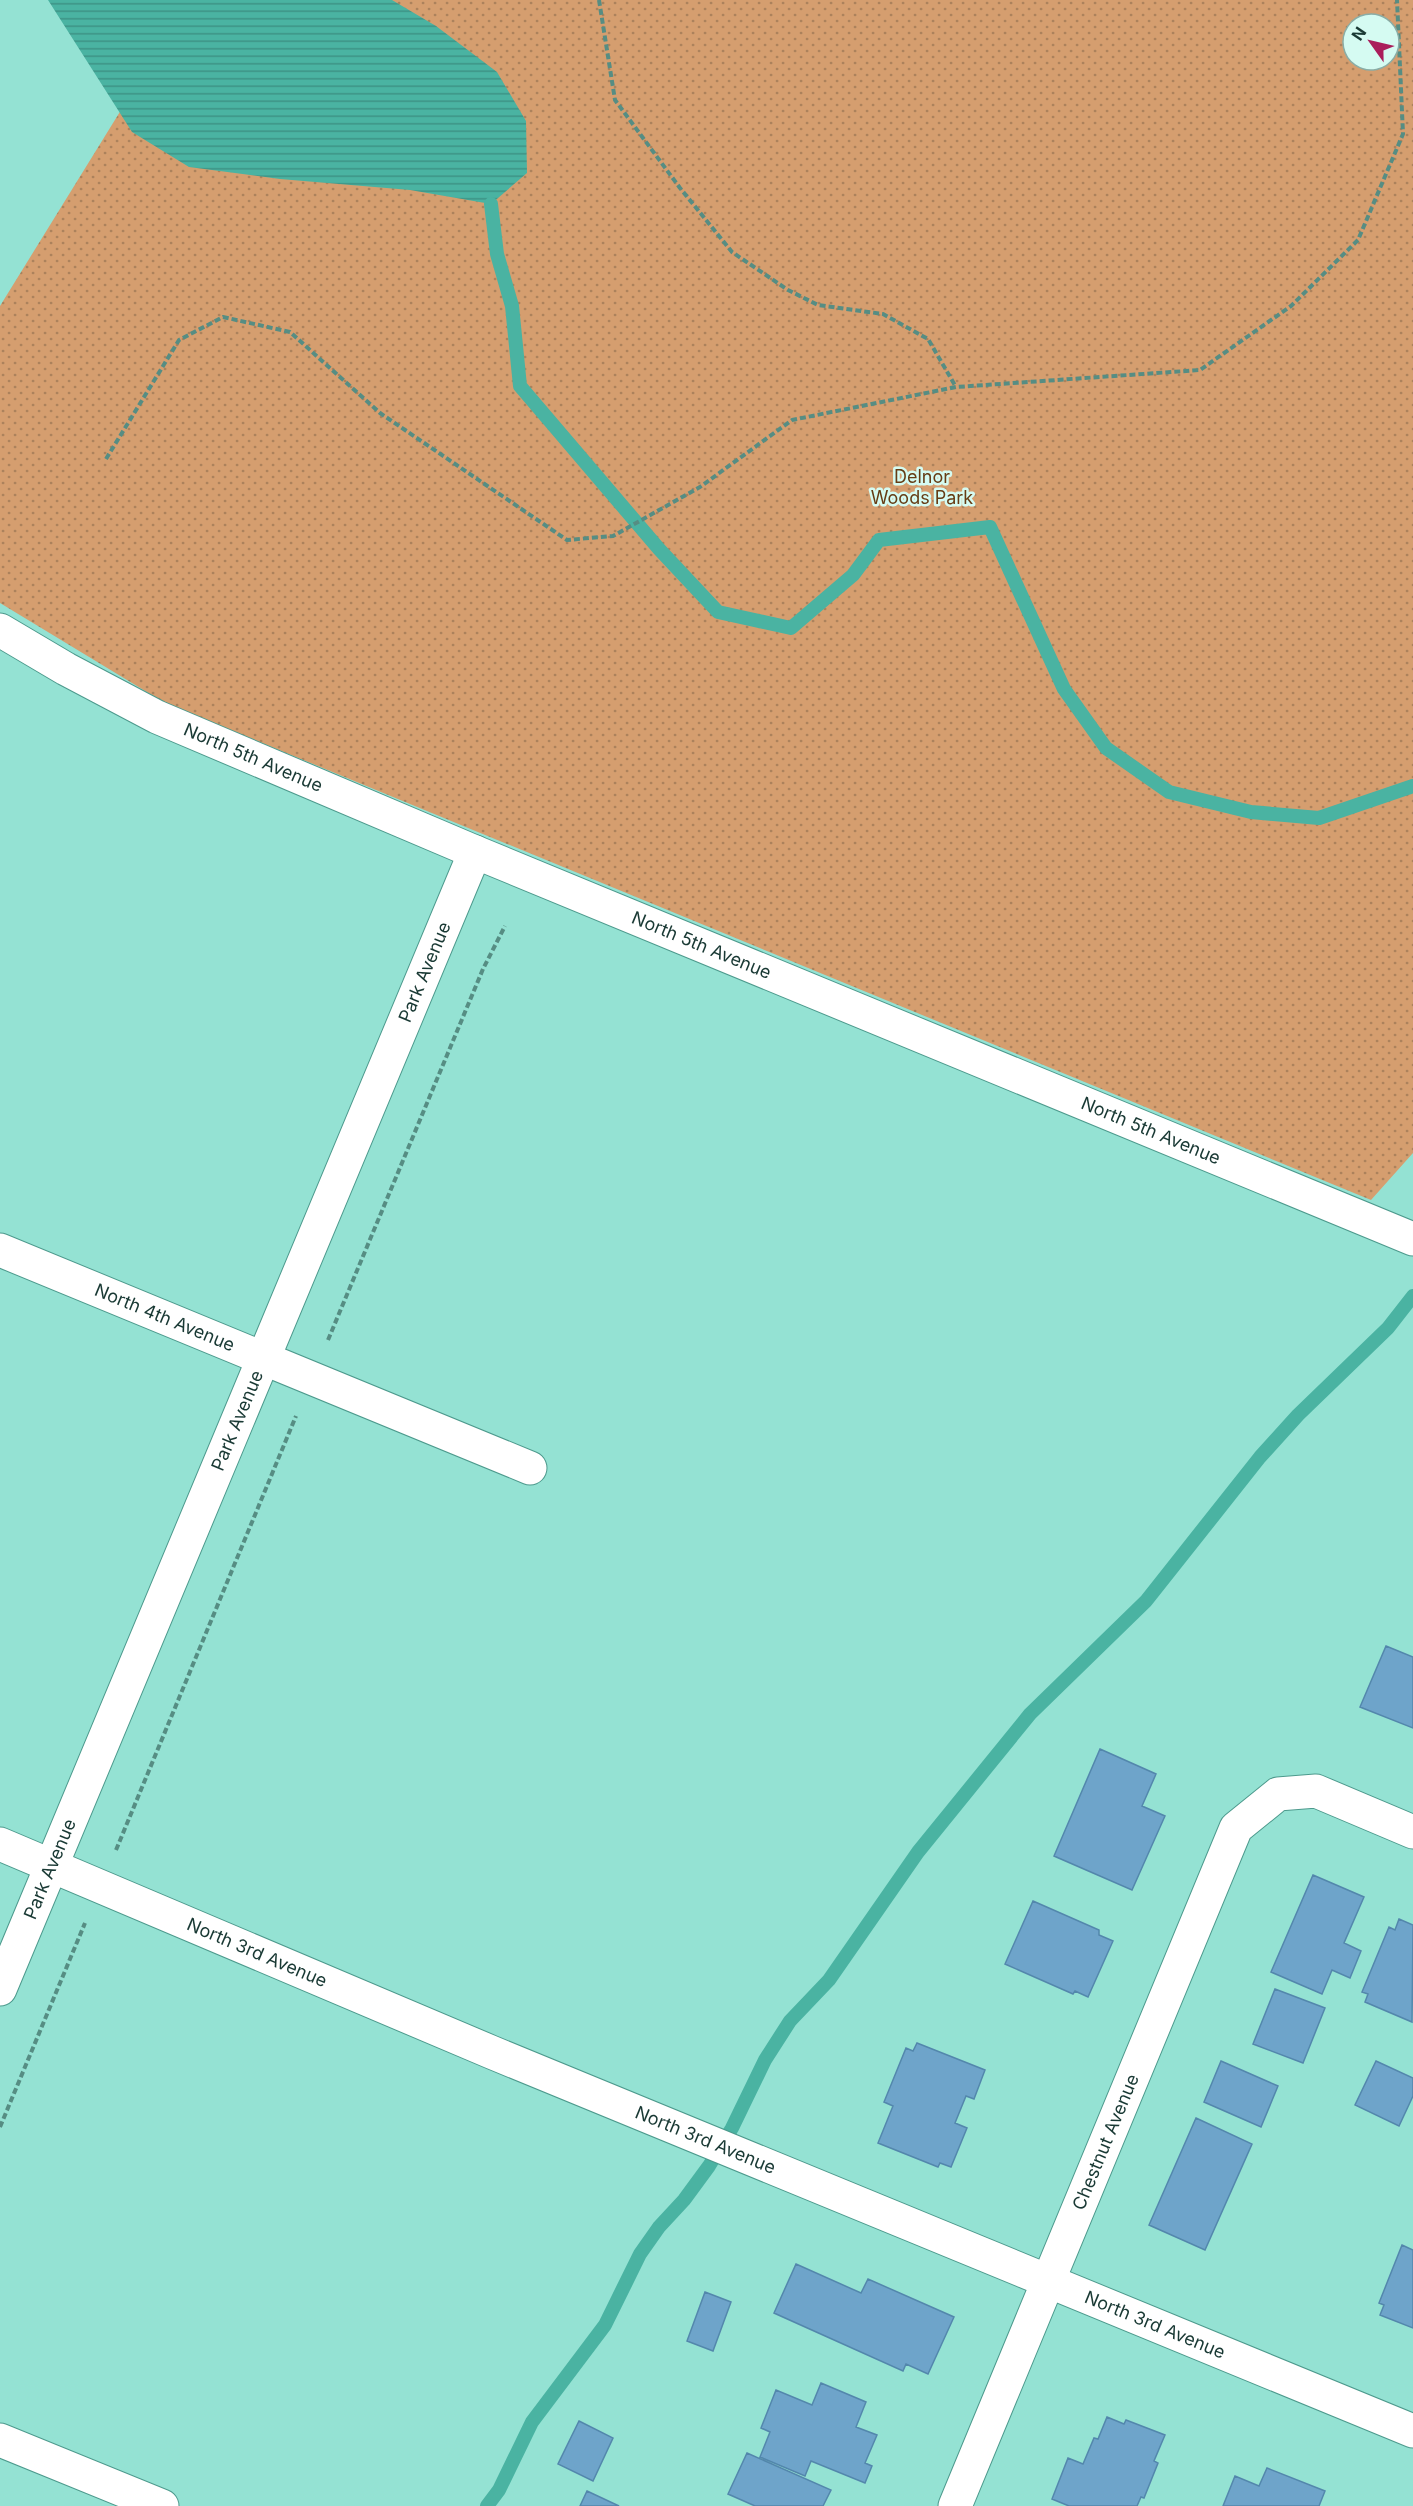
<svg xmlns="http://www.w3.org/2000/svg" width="1413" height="2506" font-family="Inter,sans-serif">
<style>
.grass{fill:url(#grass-dots);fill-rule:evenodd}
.water{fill:url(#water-rules)}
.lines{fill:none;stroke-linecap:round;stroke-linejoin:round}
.stream{stroke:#4ab3a2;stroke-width:14}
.building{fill:#6ea4ca;stroke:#5387ac;stroke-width:1.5}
.street-casing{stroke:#4d9a8d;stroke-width:35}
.secondary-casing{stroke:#4d9a8d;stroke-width:35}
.path{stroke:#568d83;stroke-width:4;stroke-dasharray:6 3;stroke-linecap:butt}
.street{stroke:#fff;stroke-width:33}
.secondary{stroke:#fff;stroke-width:33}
.labels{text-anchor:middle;stroke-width:5;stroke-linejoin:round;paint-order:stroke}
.park-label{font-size:18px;fill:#653c14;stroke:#d5fbf2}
.street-label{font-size:18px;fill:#193934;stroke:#d5fbf2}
</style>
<defs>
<pattern id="grass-dots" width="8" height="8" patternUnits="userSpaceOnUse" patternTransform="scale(1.5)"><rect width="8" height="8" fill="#d59e6f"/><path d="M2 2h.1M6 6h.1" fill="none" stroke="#ac825c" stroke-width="1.8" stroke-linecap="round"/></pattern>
<pattern id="water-rules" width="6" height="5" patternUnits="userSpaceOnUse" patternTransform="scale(1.5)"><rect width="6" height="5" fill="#4ab3a2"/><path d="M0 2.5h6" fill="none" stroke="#3d9385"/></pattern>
</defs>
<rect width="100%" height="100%" fill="#94e2d3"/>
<path class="grass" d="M189 0H1413V1153L1371 1200 165 703 0 603V306ZM1353 24H1389V60H1353Z"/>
<path class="water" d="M48 0H392L436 26 497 72 526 121 527 173 491 204 410 190 280 179 189 167 132 132Z"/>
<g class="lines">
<path class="stream" d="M491 204 497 254 512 306 520 386 659 549 718 612 791 628 853 575 879 540 990 527 1064 689 1106 748 1169 792 1251 812 1319 818 1413 786
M487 2506 499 2490 532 2422 605 2325 640 2254 659 2227 684 2200 709 2166 732 2128 765 2060 790 2021 829 1980 918 1852 1030 1714 1146 1601 1260 1457 1298 1415 1388 1328 1413 1296"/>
</g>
<path class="building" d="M1386 1646 1413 1657V1728L1360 1707Z
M1100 1749 1156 1774 1142 1806 1165 1816 1132 1890 1054 1856Z
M1313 1875 1364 1897 1344 1943 1361 1951 1350 1978 1332 1970 1322 1994 1271 1972Z
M1033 1901 1099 1930V1935L1113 1941 1088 1997 1075 1991 1073 1994 1005 1964Z
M1399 1919 1413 1925 1412 2022 1365 2002 1368 1994 1362 1992 1389 1927 1395 1930Z
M1275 1989 1325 2008 1303 2063 1253 2044Z
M917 2043 985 2070 974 2099 966 2096 955 2123 967 2128 951 2167 940 2163 938 2167 878 2143 893 2106 884 2102 906 2048 913 2051Z
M1221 2061 1278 2086 1261 2127 1204 2102Z
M1376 2061 1413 2078V2096L1399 2126 1355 2105Z
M1196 2118 1252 2144 1205 2250 1149 2225Z
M1402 2245 1413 2250V2328L1380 2315 1384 2305 1379 2303Z
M796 2264 861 2293 868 2279 954 2317 928 2374 906 2364 903 2371 774 2313Z
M705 2292 731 2302 713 2351 687 2341Z
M821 2383 866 2402 856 2427 877 2435 865 2463 872 2466 865 2483 811 2461 805 2476 760 2457 770 2432 761 2428 776 2390 812 2405Z
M1107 2417 1124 2424 1126 2420 1165 2435 1154 2461 1158 2463 1144 2498 1141 2497 1137 2506H1069L1052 2499 1068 2458 1083 2464 1094 2438 1098 2439Z
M579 2421 613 2438 593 2481 558 2464Z
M747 2453 831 2490 823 2506H755L728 2494Z
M1267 2468 1325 2491 1319 2506H1223L1235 2476 1259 2486Z
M587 2491 619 2506H580Z"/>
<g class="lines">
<defs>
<g id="street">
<path id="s1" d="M0 1250 530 1468"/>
<path id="s2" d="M0 1844 491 2052 1413 2431"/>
<path id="s3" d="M0 1989 475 852"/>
<path d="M0 2440 162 2506"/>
<path id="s4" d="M955 2506 1236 1828 1278 1794 1316 1791 1413 1832"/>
</g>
<g id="secondary">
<path id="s5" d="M0 630 66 669 157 717 475 852 1413 1239"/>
</g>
</defs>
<use href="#street" class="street-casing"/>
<use href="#secondary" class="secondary-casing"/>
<path class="path" d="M599 0 615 100 680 188 732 252 788 290 818 305 883 314 928 339 956 387
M106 459 179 340 223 317 290 332 380 413 567 540 613 536 700 487 792 420 956 387 1200 370 1291 306 1358 240 1403 134 1397 0
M328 1340 483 969 505 926
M116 1850 296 1416
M0 2127 85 1923"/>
<use href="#street" class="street"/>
<use href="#secondary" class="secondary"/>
</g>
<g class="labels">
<g class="park-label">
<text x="922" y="483">Delnor<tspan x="922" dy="21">Woods Park</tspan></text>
</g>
<g class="street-label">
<text dy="6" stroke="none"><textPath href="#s5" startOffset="284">North 5th Avenue</textPath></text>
<text dy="6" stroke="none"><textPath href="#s5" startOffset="770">North 5th Avenue</textPath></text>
<text dy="6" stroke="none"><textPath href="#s3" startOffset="1102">Park Avenue</textPath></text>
<text dy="6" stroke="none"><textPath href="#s5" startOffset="1256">North 5th Avenue</textPath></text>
<text dy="6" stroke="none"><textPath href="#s1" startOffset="178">North 4th Avenue</textPath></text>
<text dy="6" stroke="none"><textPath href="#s3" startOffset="616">Park Avenue</textPath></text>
<text dy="6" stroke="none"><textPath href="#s3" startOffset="130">Park Avenue</textPath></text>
<text dy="6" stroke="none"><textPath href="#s2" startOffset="279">North 3rd Avenue</textPath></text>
<text dy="6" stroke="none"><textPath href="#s2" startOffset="765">North 3rd Avenue</textPath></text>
<text dy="6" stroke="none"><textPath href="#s4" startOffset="394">Chestnut Avenue</textPath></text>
<text dy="6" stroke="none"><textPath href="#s2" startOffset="1251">North 3rd Avenue</textPath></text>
</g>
</g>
<g transform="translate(1371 42) rotate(304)"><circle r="28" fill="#d5fbf2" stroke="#8aada6" stroke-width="1.5"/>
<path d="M0-4.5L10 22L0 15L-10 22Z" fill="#aa1d5b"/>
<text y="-9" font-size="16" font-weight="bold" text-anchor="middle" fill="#193934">N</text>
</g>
</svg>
